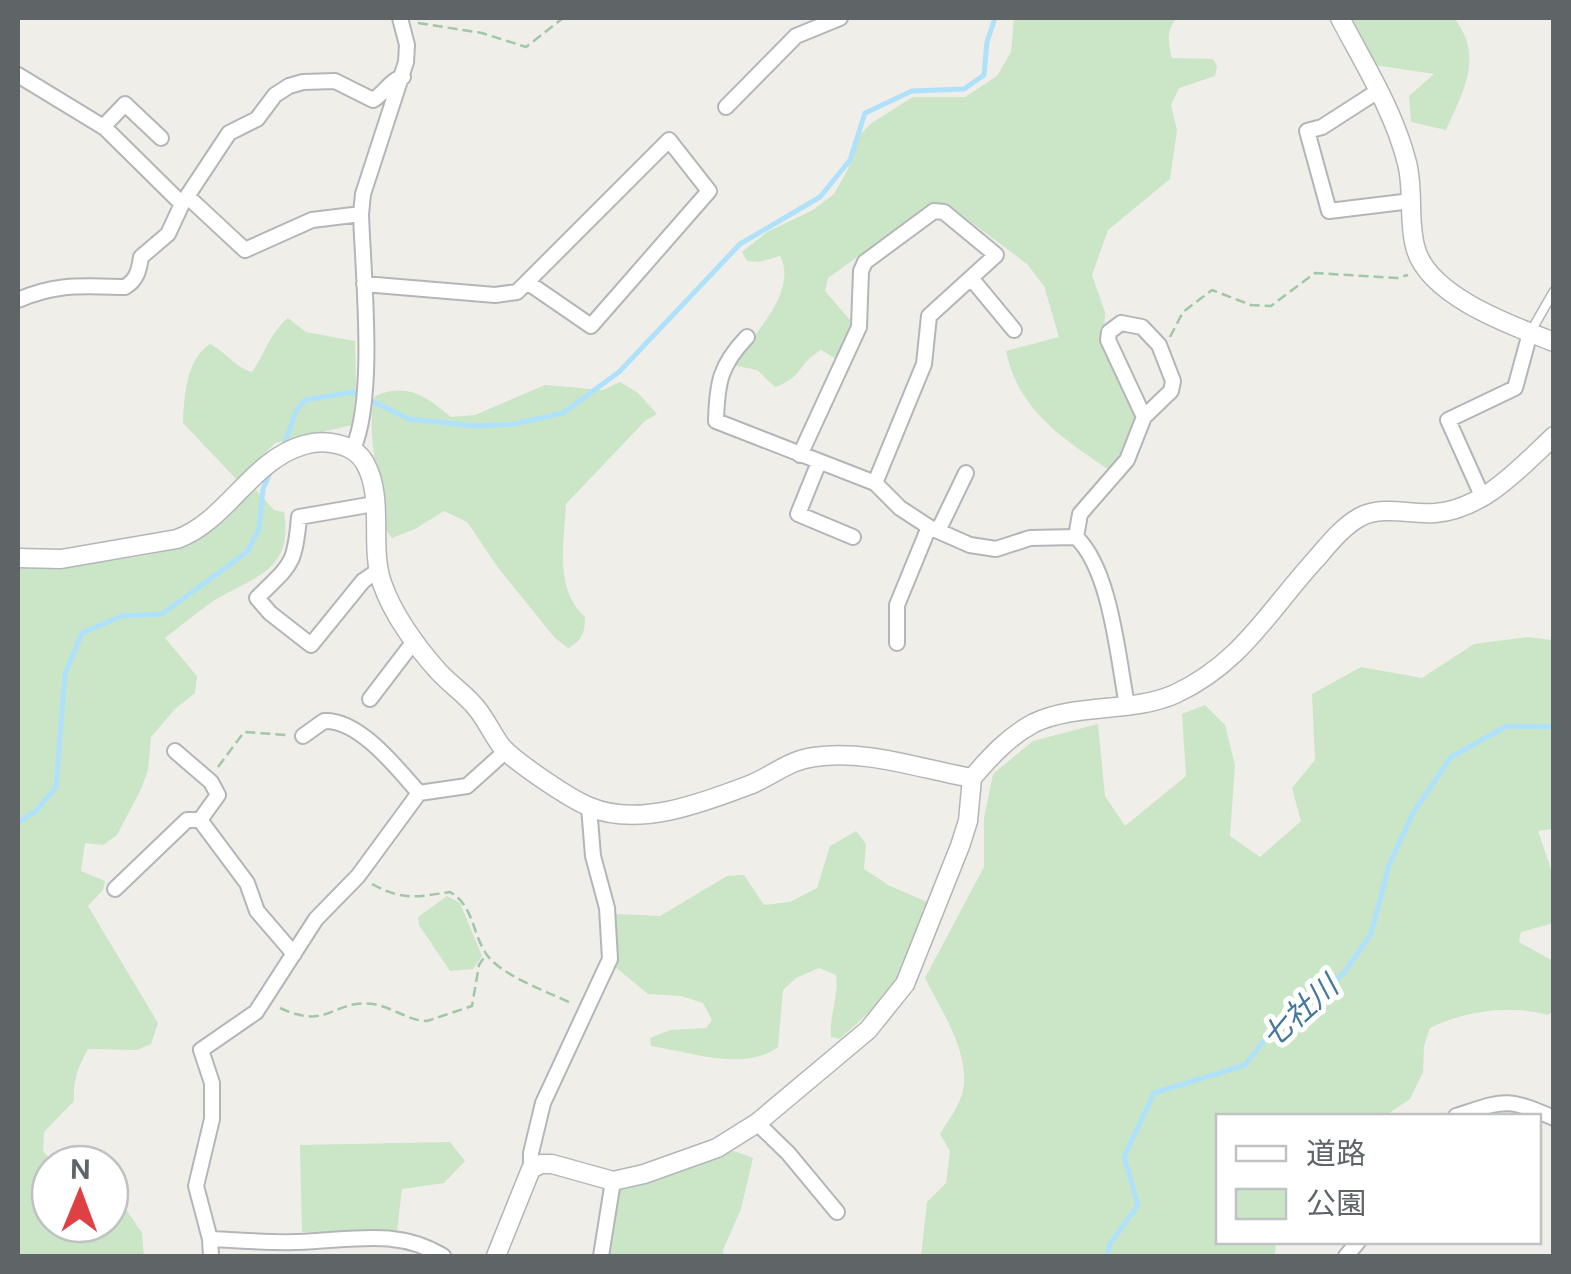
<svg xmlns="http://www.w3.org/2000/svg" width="1571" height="1274" font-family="'DM Sans','Noto Sans JP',sans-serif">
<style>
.green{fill:#cae6c7}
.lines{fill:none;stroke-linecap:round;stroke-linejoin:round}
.stream{stroke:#afe1fa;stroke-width:5}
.service-casing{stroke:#b3b6b9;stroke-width:11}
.minor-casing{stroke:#b3b6b9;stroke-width:18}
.tertiary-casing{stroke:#b3b6b9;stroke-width:21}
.path{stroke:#a0c7a8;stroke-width:2.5;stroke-dasharray:10 5;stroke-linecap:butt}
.service{stroke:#fff;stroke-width:8}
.minor{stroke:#fff;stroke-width:14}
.tertiary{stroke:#fff;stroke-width:18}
.labels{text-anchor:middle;stroke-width:10;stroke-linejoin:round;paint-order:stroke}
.water-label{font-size:30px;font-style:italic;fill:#44779b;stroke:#fff}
</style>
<rect width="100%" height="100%" fill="#f0eee8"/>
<path class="green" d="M1014 18H1177C1166 29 1168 44 1172 58L1213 59 1217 66 1215 76 1179 88 1171 105 1177 130 1170 179 1108 230 1092 275 1105 312 1104 346 1142 414 1123 454 1109 470C1062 438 1018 410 1006 351L1059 337 1044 286 1027 264 947 204 933 203 828 278 825 291 850 320 852 327 836 359 821 350C798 363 803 378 775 387L757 370 737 366 735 358C757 333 798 289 780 256L759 262 747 261 742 252 767 232 813 210 834 194 847 171 861 134 870 124 913 97H965L997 76 1011 52Z
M1351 18H1454C1484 56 1464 90 1446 130L1411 122 1409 96 1434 74 1374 65Z
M288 318 306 332 355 341 356 387 352 425 275 443 238 481 183 423C184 397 186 359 210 344 226 352 236 368 252 372 266 352 269 334 288 318Z
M620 382 638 393 657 414 645 421 566 504C564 544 554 588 585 617 585 632 582 641 568 648L555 638 499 569 467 522 444 511 415 529 392 538 387 532C383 493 364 433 375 396 408 382 427 397 451 417L475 415 545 385 603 390Z
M255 489 274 510 284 512C293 571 257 575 215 600 198 611 181 626 165 638L197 676 195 693 175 709 151 737 148 770 141 789 117 835 103 845 85 843 81 871 105 881 103 890 88 906 158 1023 151 1044 137 1050 88 1049C78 1067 73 1080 74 1101L44 1132 43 1151 54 1164H50V1224H110V1206L123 1205 142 1233 144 1256H18V566C53 569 165 558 196 541 215 530 238 504 255 489Z
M1528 637 1551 640 1553 645V829L1538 831 1553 875 1554 923 1521 932 1519 942 1553 961V1011L1548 1015C1509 1004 1465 1011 1430 1028L1424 1046 1423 1072 1410 1099 1385 1116H1218V1242H1276L1275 1256H921L927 1202 946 1183 950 1151 940 1134C949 1119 963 1102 964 1083 966 1046 941 1010 925 978L984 867V818L993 774 1033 741 1098 724 1105 796 1125 826 1186 776 1182 714 1205 705 1225 725 1235 765 1230 836 1260 857 1301 821 1292 788 1315 760 1312 694 1361 667 1422 678 1474 644Z
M856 831 866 844 864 869 888 885 927 902 900 973 881 1001 840 1039 831 1037C829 1015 839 997 836 975L819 968 796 978 783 990 778 1047C744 1072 690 1052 651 1046L650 1038 670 1030 706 1028 712 1020 703 1003 681 996 648 994 614 966 613 919 616 914 660 916 727 876 744 875 764 905 790 902 817 888 830 846Z
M447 896 460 903 482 956 473 969 450 971 419 925 418 917Z
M450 1142 465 1161 444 1183 402 1189 397 1231 302 1232 300 1145Z
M734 1151 753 1158 741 1209 723 1250 724 1256H608L606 1231 615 1186 649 1182Z"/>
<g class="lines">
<path class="stream" d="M283 448 296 411 305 400 353 392 409 419 475 426 514 424 563 413 619 372 740 244 820 197 850 160 865 113 912 91 964 89 984 75 987 42 995 18
M18 823 37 810 56 787 65 674 82 633 122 616 162 614 247 552 259 529 263 489 271 471
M1107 1256 1110 1244 1138 1205 1124 1157 1154 1093 1245 1065 1275 1027 1344 973 1371 934 1389 865 1413 813 1451 757 1507 726 1554 727"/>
<defs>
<path id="service" d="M1531 331 1554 291"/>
<path id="minor" d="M18 75 105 128 182 204 168 234 141 257C139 270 137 280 125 287 83 286 57 283 18 300
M1378 91 1322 127 1307 131 1329 211 1411 201
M726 107 796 36 840 18
M103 127 125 104 161 138
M188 197 245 250 312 220 361 214
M182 204 229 133 257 119 275 95 289 86 303 82 335 81 373 100C385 93 390 80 403 77
M971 278 1014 330
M364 284 495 295 517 292 669 140 709 191 591 326 527 282
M747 337C720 365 717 383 716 421L875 483 900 508 929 527 970 545 996 549 1030 538 1076 537C1111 570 1118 659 1127 705
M353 449C376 397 363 275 361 214L363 194 406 62 407 45 400 18
M800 455 859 327 861 271 865 262 934 211 944 212 996 255 929 316 924 364 875 483
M819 462 798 514 853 537
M1483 498 1448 420 1515 388 1530 333
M374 504 299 517C295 566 291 564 257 598L270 613 311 645 363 581 379 570
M938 531 966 473
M1076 537 1080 514 1127 460 1144 417 1171 391 1173 381 1159 345 1142 327 1121 323 1109 332 1108 340 1144 417
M897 643V605L929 527
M370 699 415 640
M303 736 324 721C359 719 397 768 419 793
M175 751 211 782 218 795 200 820 247 883 257 911 294 954
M115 889 187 820H200
M1456 1116C1506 1100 1505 1097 1554 1118
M757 1123 788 1153 837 1212
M531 1169V1153L543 1103 610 959 607 908 593 856 589 807
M210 1239 211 1256
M443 1256C395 1227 349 1241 297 1242 268 1243 239 1240 210 1239L196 1186 212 1119V1083L201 1050 256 1012 316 919 358 876 419 793 467 786 506 751
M601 1256 613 1181
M1346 1256 1358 1242"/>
<path id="tertiary" d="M1340 18C1364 64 1394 111 1407 163 1414 190 1408 219 1415 246 1426 295 1510 325 1554 342
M18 558 61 559 177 539C227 521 251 460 304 445 324 439 354 443 365 463 385 499 369 545 382 583 392 613 417 648 439 672 449 683 462 692 472 703 485 716 491 733 502 747 515 762 570 799 590 807 639 828 705 802 752 784 773 775 790 760 814 757 866 749 920 769 972 778
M496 1256 531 1169 541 1164H552L613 1181 644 1174 717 1148 757 1123 868 1030 905 984 960 846 968 821 972 778C990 757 1009 736 1034 723 1075 703 1133 713 1175 694 1242 663 1269 610 1316 559 1329 544 1342 527 1360 517 1383 505 1411 515 1435 513 1484 509 1520 468 1554 436"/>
</defs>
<use href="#service" class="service-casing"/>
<use href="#minor" class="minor-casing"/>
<use href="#tertiary" class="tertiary-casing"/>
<path class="path" d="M418 23 482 33 526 47 563 18
M1170 337 1183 312 1212 290 1251 305 1271 306 1315 273 1397 278 1408 275
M218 767 244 732 287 735
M372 884C403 901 417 897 450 892 473 905 472 931 485 952 497 974 550 993 573 1004
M280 1008C329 1031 332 999 373 1004 392 1007 409 1021 427 1021L472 1006 479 965 485 956"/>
<use href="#service" class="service"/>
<use href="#minor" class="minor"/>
<use href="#tertiary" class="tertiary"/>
</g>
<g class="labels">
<g class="water-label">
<text transform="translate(1300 1012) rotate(-42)" y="10">七社川</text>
</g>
</g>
<rect width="1571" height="1274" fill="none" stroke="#5f6467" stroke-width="40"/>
<rect x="1216" y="1114" width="325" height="130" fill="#ffffff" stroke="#bfc1c2" stroke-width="2.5"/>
<rect x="1236" y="1146" width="50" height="15" fill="#ffffff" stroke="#bfc1c2" stroke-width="2.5"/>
<text x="1306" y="1164" font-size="30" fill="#5f6467">道路</text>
<rect x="1236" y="1189" width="50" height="30" fill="#cae6c7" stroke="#bfc1c2" stroke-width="2.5"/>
<text x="1306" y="1214" font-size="30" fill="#5f6467">公園</text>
<g transform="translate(80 1194) rotate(1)"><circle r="48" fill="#ffffff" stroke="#bfc1c2" stroke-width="2.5"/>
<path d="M0-8L18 38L0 25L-18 38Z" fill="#df4043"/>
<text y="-15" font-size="28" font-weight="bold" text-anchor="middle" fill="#5f6467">N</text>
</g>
</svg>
